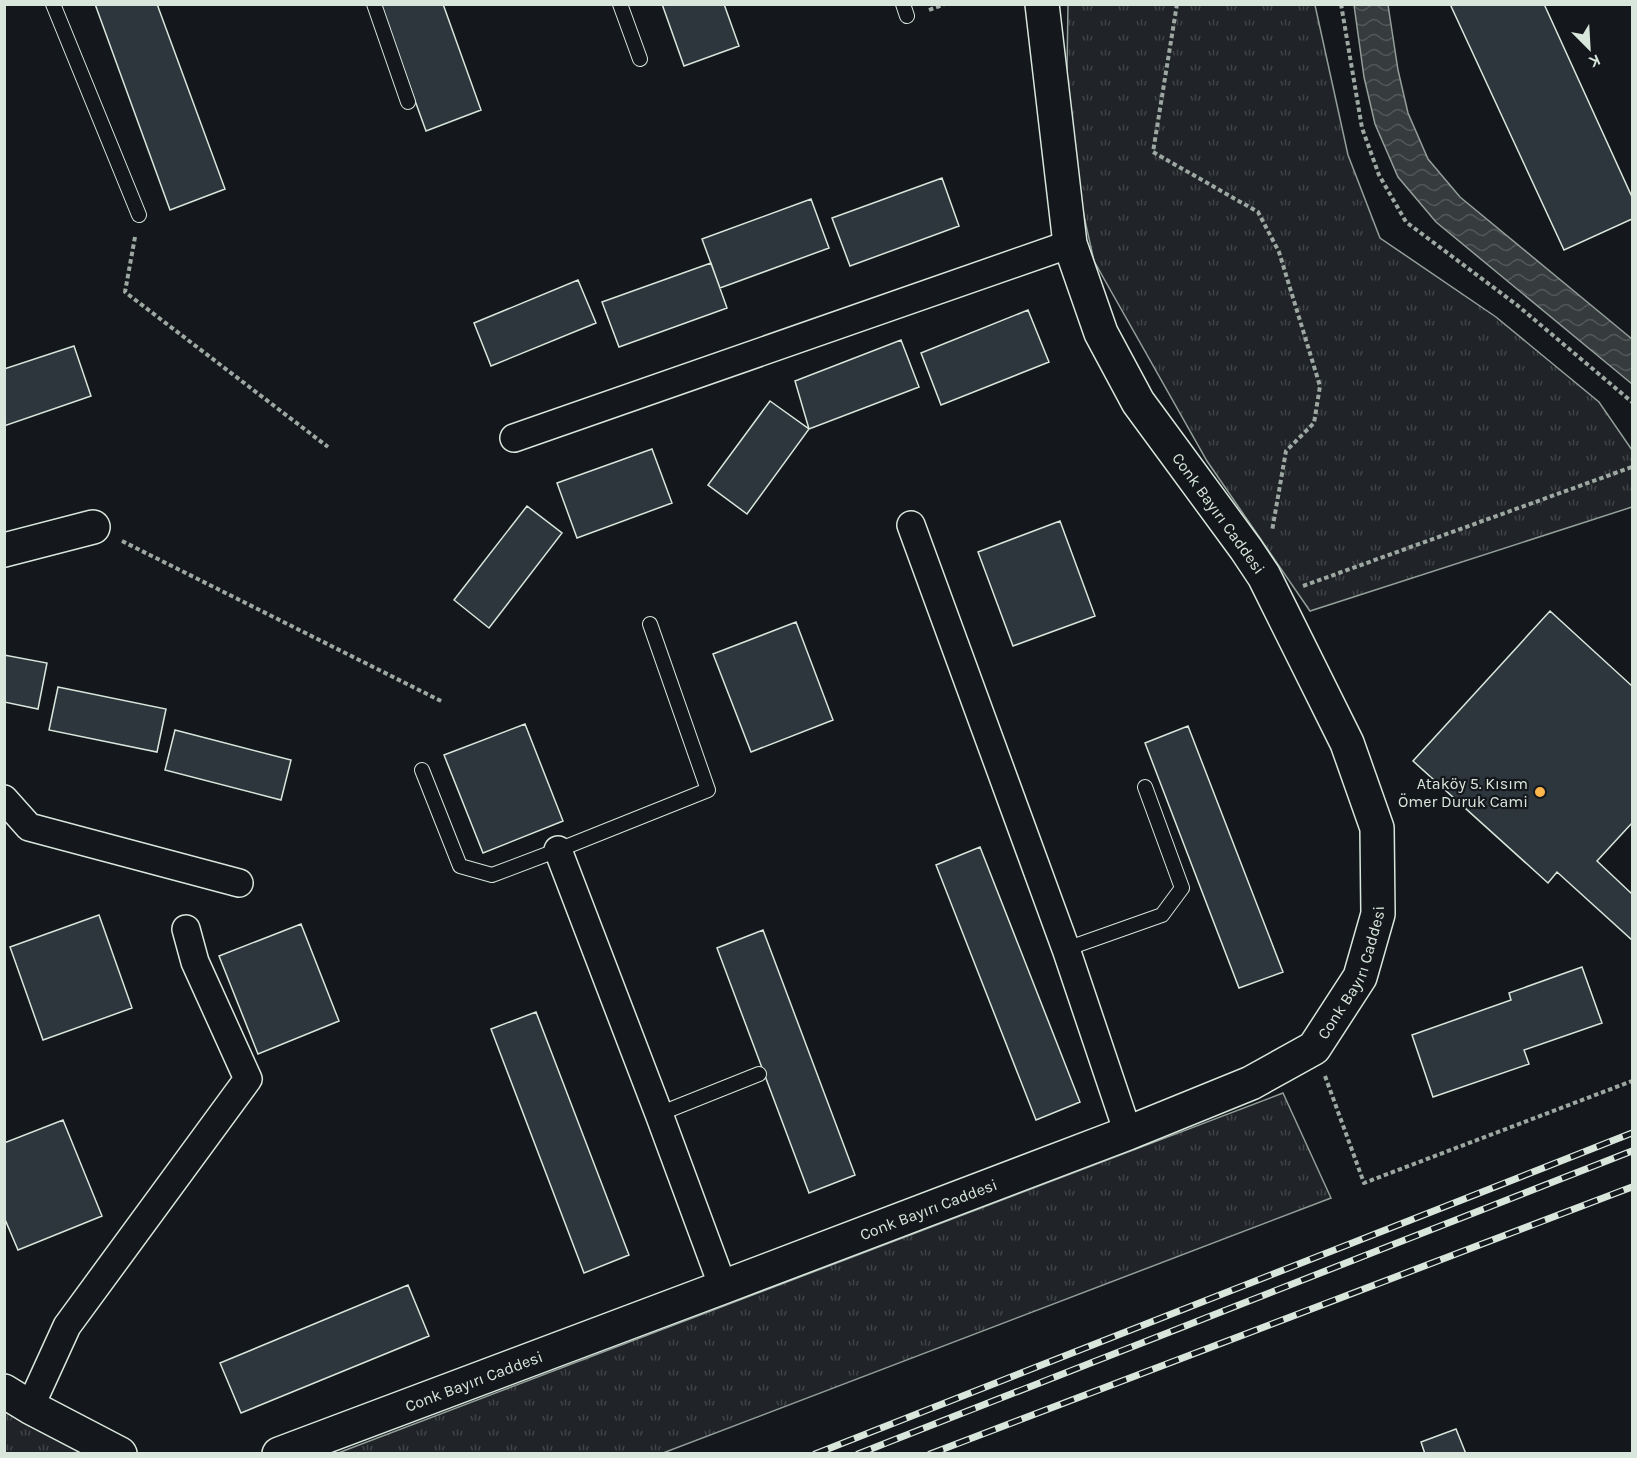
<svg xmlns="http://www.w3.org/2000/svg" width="1637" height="1458" font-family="Karla,sans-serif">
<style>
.park{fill:url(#park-tufts);stroke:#939e99;stroke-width:1.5}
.water{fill:url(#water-waves);stroke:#939e99;stroke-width:1.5}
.building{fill:#2c363c;stroke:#d8e6dc;stroke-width:1.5}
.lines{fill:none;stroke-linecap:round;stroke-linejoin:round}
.lane-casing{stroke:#d8e6dc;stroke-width:16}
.street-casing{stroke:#d8e6dc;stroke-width:30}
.secondary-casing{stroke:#d8e6dc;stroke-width:36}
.path{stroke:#9da8a2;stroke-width:4;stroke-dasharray:4.5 3;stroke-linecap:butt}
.lane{stroke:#14181c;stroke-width:14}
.street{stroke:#14181c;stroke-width:27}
.secondary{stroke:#14181c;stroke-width:33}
.rail-casing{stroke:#d8e6dc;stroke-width:7}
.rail{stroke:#14181c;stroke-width:4.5;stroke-dasharray:14;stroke-linecap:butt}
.poi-dot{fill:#ffb74d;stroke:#14181c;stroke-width:2}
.labels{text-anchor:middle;stroke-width:4.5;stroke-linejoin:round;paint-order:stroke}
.street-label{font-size:16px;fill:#d8e6dc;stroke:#14181c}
.poi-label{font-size:16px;fill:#d8e6dc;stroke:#14181c;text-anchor:end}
</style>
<defs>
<pattern id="park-tufts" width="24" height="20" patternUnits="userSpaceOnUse" patternTransform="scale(1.5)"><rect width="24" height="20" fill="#202428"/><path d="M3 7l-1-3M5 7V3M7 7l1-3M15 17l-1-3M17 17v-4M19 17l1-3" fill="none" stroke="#404447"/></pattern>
<pattern id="water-waves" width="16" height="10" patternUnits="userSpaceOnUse" patternTransform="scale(1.5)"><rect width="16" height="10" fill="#363b3e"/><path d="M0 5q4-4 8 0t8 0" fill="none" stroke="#525759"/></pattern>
</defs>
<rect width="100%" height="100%" fill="#14181c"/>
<path class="park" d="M1068 5H1315L1348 155 1380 238 1496 317 1599 402 1632 450V507L1310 611 1207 461 1094 261 1066 135Z
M1283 1093 1331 1198 663 1453H338Z
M5 1404 96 1453H5Z"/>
<path class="water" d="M1354 5H1388L1398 70 1408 113 1428 159 1460 197 1632 339V384L1436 222 1398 177 1375 124 1364 77Z"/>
<path class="building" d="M95 4H157L225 189 170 210Z
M380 4H443L481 110 426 131Z
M662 4H724L739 46 684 66Z
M1450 4H1544L1632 197V219L1564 250Z
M942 178 959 226 850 266 832 218Z
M811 199 829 248 720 288 702 239Z
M711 263 727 308 619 347 602 302Z
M578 280 596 323 491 366 474 323Z
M1028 310 1049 362 941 405 921 353Z
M901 340 919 387 809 429 795 381Z
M74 346 91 396 4 426V369Z
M770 401 809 429 747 514 708 485Z
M652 449 672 503 577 538 557 483Z
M527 506 562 533 489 628 454 600Z
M1060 521 1095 616 1013 646 978 552Z
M1550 611 1632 686V823L1597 861 1632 894V940L1557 872 1548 883 1413 761Z
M796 622 833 720 751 752 713 654Z
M4 655 47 663 38 709 4 702Z
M58 687 166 709 157 752 49 730Z
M525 724 563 821 483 853 444 755Z
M1188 726 1283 972 1239 988 1145 743Z
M175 730 291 760 281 800 165 770Z
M980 847 1080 1102 1036 1120 936 865Z
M99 915 132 1008 43 1040 10 947Z
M301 924 339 1021 258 1054 219 956Z
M763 930 855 1175 809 1193 717 948Z
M1582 967 1602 1023 1524 1050 1529 1064 1433 1097 1412 1035 1511 1000 1509 993Z
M536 1012 629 1255 584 1273 491 1029Z
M63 1120 102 1216 18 1250 4 1217V1143Z
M408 1285 429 1336 241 1413 220 1363Z
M1456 1429 1466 1454H1425L1421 1442Z"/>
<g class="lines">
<defs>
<path id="lane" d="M53 4 139 215
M374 4 408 102
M620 4 640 59
M903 4 907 16
M422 770 460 866 492 875 558 850 708 790 650 624
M1066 949 1162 915 1182 888 1145 787
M659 1114 759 1074"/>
<path id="street" d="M514 438 1070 244
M911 525 1066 949 1128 1133
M4 799 29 827 239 883
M558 850 659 1114 723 1287
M30 1407 67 1326 248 1079 195 962 186 929"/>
<g id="secondary">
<path d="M4 550 93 527"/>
<path d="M4 1391 30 1407 120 1454"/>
<path id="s1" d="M279 1454 723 1287 1128 1133 1251 1083 1314 1048 1360 977 1378 914 1377 828 1347 743 1264 576 1246 549 1138 402 1101 333 1070 244 1042 4"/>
</g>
</defs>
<use href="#lane" class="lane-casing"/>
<use href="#street" class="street-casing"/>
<use href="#secondary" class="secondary-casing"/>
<path class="path" d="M1177 4 1153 152 1258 212 1279 252 1320 386 1314 423 1286 451 1272 531
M1341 4 1362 128 1379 175 1406 222 1517 305 1632 402
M929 10 945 4
M135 237 125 292 328 447
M122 541 443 702
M1303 586 1632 467
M1325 1076 1364 1183 1632 1081"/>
<use href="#lane" class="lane"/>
<use href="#street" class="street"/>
<use href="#secondary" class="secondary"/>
<defs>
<path id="rail" d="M815 1454 1632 1133
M858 1454 1632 1151
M930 1454 1632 1187"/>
</defs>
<use href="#rail" class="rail-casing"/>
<use href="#rail" class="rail"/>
</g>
<circle class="poi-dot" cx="1540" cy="792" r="6"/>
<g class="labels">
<g class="street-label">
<text transform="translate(1219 513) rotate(54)" y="6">Conk Bayırı Caddesi</text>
<text dy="6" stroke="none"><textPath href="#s1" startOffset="1198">Conk Bayırı Caddesi</textPath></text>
<text dy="6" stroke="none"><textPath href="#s1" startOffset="694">Conk Bayırı Caddesi</textPath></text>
<text dy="6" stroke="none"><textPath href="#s1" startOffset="208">Conk Bayırı Caddesi</textPath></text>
</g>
<g class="poi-label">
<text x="1528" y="789">Ataköy 5. Kısım<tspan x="1528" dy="18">Ömer Duruk Cami</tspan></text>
</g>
</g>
<rect width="1637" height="1458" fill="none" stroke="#d8e6dc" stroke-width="12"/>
<g transform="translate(1589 48) rotate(156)" stroke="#14181c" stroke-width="4.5" paint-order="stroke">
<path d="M0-4.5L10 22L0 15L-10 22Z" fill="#d8e6dc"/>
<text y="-9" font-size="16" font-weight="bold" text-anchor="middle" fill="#d8e6dc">K</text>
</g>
</svg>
